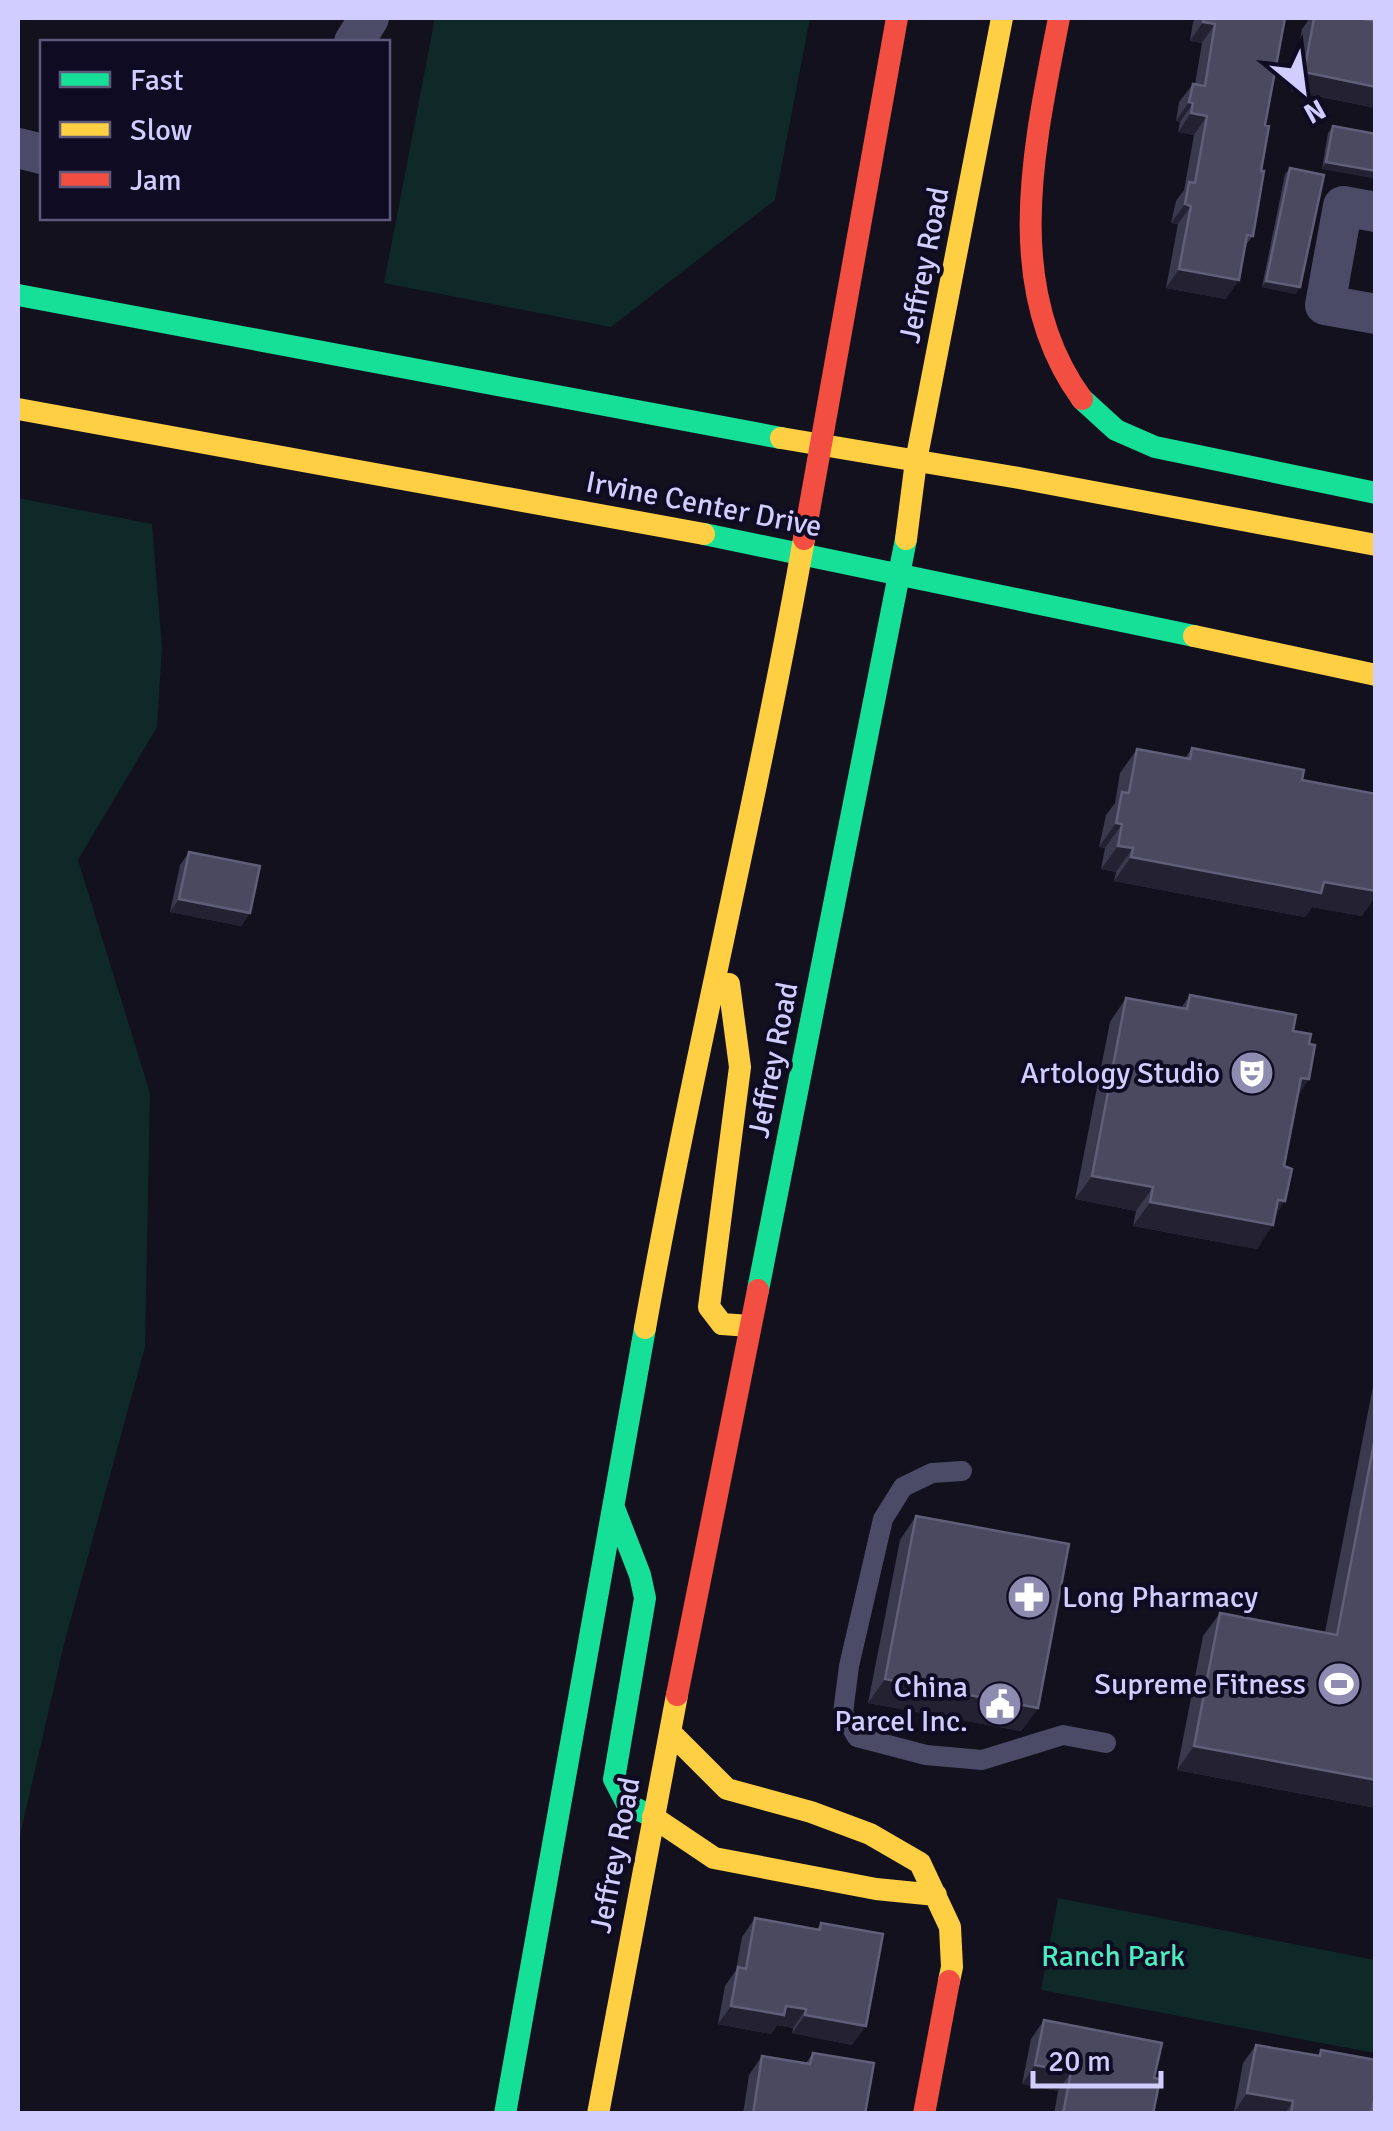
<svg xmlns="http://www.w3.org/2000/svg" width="1393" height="2131" font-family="Signika,sans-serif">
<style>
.green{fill:#0f2929}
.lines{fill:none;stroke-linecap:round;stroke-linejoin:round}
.lane{stroke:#4b4b67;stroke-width:20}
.street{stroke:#4b4b67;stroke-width:40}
.fast{stroke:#16e098;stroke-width:22}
.slow{stroke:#ffcf43;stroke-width:22}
.jam{stroke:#f24e42;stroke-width:22}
.wall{fill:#3b394d}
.shaded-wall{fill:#242232}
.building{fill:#4b4960;stroke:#605e79;stroke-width:2.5}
.labels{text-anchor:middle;stroke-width:8;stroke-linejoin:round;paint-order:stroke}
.street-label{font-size:30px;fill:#d1cdff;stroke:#0f0b23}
.poi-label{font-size:30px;fill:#d1cdff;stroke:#0f0b23;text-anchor:end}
.park-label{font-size:30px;fill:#4debbf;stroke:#0f0b23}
</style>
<rect width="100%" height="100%" fill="#12111d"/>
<path class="green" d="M435 18H810L775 200 611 327 384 283Z
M18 498 152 524 162 648 157 727 78 860 150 1093 145 1347 64 1644 18 1844Z
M1058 1898 1375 1960V2053L1041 1990Z"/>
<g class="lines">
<path class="lane" d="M962 1471 932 1473 903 1487 883 1519 849 1666 843 1713 857 1737 926 1755 982 1760 1063 1735 1106 1743"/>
<path class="street" d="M354 42 369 18
M18 148 42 154
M1376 212 1343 206 1325 305 1376 314"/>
<path class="fast" d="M18 295 781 438
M1082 399 1116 430 1155 447 1376 493
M704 534 1194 636
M758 1290 906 539
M614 1508 640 1575 645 1598 614 1779 627 1804 653 1817
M505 2114 645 1328"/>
<path class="slow" d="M18 409 704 534
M781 438 1019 478 1376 545
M906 539 916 461 1002 18
M1194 636 1376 675
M729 984 740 1067 709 1307 722 1324 750 1326
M645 1328C692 1064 757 803 804 539
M670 1732 727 1789 811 1812 870 1834 920 1863 950 1927 952 1967 949 1981
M653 1817 714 1858 876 1889 936 1895
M598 2114 677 1695"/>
<path class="jam" d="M1059 18C1035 142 1000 287 1082 399
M804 539 897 18
M677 1695 758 1290
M924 2114 949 1981"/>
</g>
<path class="wall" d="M1196 18H1285L1265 125 1253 236 1245 246 1226 299 1166 288 1178 224 1171 223 1176 201 1184 190 1194 135 1178 132 1180 122 1176 121 1179 102 1193 84H1195L1202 43 1190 41 1193 22Z
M1310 18H1355L1376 21V108L1291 91 1302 29Z
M1333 126 1376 134 1322 169 1328 133Z
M1290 168 1296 294 1262 287 1285 174Z
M1192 748 1302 780 1362 916 1312 907 1305 917 1114 881 1116 872 1101 869 1105 848 1099 847 1106 815 1115 803 1120 773 1137 749 1185 758Z
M189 852 250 913 241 926 170 912 180 865Z
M1190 995 1293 1031 1309 1044V1079L1298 1095 1284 1166 1285 1201 1275 1215 1257 1249 1133 1226 1136 1211 1075 1199 1110 1022 1126 998 1181 1008Z
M1376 1371V1808L1177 1770 1203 1636 1220 1613 1325 1632Z
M916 1516 1038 1708 1021 1731 868 1703 900 1540Z
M755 1918 817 1929 821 1923 852 2045 792 2033 793 2028 777 2025 771 2034 718 2024 725 1986 736 1970 742 1937Z
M1044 2020 1154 2078 1153 2114H1054L1058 2091 1022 2084 1031 2039Z
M1256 2045 1318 2055 1321 2050 1371 2114H1245L1234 2112 1243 2063Z
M813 2053 865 2114H743L749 2075 762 2056 806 2063Z"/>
<path class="shaded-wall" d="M1203 22 1215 24 1202 43 1190 41Z
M1304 72 1376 87V108L1291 91Z
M1189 102 1193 103 1180 122 1176 121Z
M1191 113 1207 116 1194 135 1178 132Z
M1326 162 1376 171V179L1322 169Z
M1185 204 1191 206 1178 224 1171 223Z
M1179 269 1239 280 1226 299 1166 288Z
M1266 281 1300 287 1296 294 1262 287Z
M1116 823 1122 824 1105 848 1099 847Z
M1118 846 1133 848 1116 872 1101 869Z
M1131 857 1324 882 1376 891V896L1362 916 1312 907 1305 917 1114 881Z
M179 899 250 913 241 926 170 912Z
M1301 1078 1309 1079 1292 1103Z
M1092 1176 1153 1187 1136 1211 1075 1199Z
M1278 1200 1285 1201 1269 1224 1273 1225 1257 1249 1133 1226 1150 1202Z
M885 1679 1038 1708 1021 1731 868 1703Z
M1194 1746 1376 1780V1808L1177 1770Z
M731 2006H786L806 2009 793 2028 777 2025 771 2034 718 2024Z
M805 2015 866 2026 852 2045 792 2033Z
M1035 2065 1071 2072 1058 2091 1022 2084Z
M1247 2093 1293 2101 1285 2114H1245L1234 2112Z"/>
<path class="building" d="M1204 18H1285L1265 125 1269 126 1261 171H1264L1253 236 1247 235 1239 280 1179 269 1191 206 1185 204 1189 182 1195 183 1207 116 1191 113 1193 103 1189 102 1193 84 1205 86 1215 24 1203 22Z
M1314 18H1355L1376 21V87L1304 72Z
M1333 126 1376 134V171L1326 162Z
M1290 168 1324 175 1300 287 1266 281Z
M1192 748 1304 770 1302 780 1376 794V891L1324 882 1321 893 1131 857 1133 848 1118 846 1122 824 1116 823 1122 792 1129 793 1137 749 1190 759Z
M189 852 260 866 250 913 179 899Z
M1190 995 1296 1015 1293 1031 1311 1034 1309 1044 1315 1045 1309 1079 1301 1078 1284 1166 1292 1169 1285 1201 1278 1200 1273 1225 1150 1202 1153 1187 1092 1176 1126 998 1187 1009Z
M1376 1433V1780L1194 1746 1220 1613 1337 1635Z
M916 1516 1069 1544 1038 1708 885 1679Z
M755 1918 820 1930 821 1923 883 1934 866 2026 805 2015 806 2009 786 2006 784 2015 731 2006 738 1967 746 1969Z
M1044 2020 1162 2043 1154 2078 1160 2079 1153 2114H1063L1071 2072 1035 2065Z
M1256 2045 1320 2056 1321 2050 1376 2060V2091L1371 2114H1291L1293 2101 1247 2093Z
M813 2053 874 2063 865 2114H753L762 2056 810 2064Z"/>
<defs>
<symbol id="theatre-disc" viewBox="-11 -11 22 22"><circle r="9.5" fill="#8e8bb0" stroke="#0f0b23"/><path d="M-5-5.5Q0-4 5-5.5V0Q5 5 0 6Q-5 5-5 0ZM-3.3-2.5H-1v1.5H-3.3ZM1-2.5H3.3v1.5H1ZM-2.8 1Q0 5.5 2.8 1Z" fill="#fff"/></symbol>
<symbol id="pharmacy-disc" viewBox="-11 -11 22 22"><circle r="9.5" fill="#8e8bb0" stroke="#0f0b23"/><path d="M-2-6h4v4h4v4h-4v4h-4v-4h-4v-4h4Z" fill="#fff"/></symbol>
<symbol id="stadium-disc" viewBox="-11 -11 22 22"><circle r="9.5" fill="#8e8bb0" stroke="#0f0b23"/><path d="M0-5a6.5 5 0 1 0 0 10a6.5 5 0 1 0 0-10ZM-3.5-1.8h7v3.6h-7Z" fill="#fff"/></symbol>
<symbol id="civic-disc" viewBox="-11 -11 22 22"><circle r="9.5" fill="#8e8bb0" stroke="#0f0b23"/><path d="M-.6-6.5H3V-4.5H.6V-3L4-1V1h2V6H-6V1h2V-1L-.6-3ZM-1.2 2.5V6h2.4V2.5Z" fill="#fff"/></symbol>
</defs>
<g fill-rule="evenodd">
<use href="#theatre-disc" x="1227" y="1048" width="50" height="50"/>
<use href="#pharmacy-disc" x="1004" y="1572" width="50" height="50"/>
<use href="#stadium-disc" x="1314" y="1659" width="50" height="50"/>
<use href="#civic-disc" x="975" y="1679" width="50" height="50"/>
</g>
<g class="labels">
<g class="street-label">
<text transform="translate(924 265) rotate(-79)" y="10">Jeffrey Road</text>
<text transform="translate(704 504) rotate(11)" y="10">Irvine Center Drive</text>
<text transform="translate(773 1060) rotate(-79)" y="10">Jeffrey Road</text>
<text transform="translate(615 1855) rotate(-79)" y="10">Jeffrey Road</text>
</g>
<g class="poi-label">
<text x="1220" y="1083">Artology Studio</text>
<text x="1062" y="1607" text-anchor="start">Long Pharmacy</text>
<text x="1306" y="1694">Supreme Fitness</text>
<text x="968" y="1697">China<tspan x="968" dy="34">Parcel Inc.</tspan></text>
</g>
<g class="park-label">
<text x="1113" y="1966">Ranch Park</text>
</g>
</g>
<rect width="1393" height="2131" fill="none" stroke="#d1cdff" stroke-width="40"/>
<rect x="40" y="40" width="350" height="180" fill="#0f0b23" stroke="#5d597b" stroke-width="2.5"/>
<rect x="60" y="72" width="50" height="15" fill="#16e098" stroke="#5d597b" stroke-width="2.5"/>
<text x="130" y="90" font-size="30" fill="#d1cdff">Fast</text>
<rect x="60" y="122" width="50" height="15" fill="#ffcf43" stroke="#5d597b" stroke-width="2.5"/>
<text x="130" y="140" font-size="30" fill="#d1cdff">Slow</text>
<rect x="60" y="172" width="50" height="15" fill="#f24e42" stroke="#5d597b" stroke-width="2.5"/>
<text x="130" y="190" font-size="30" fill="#d1cdff">Jam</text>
<g transform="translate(1303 90) rotate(151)" stroke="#0f0b23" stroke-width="8" paint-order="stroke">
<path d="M0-8L18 38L0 25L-18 38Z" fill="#d1cdff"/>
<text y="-15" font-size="28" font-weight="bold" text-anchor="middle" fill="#d1cdff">N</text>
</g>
<path d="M1033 2071v15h128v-15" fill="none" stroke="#d1cdff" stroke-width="5"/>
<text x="1048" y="2071" font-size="30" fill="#d1cdff" stroke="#0f0b23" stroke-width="8" paint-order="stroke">20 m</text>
</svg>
